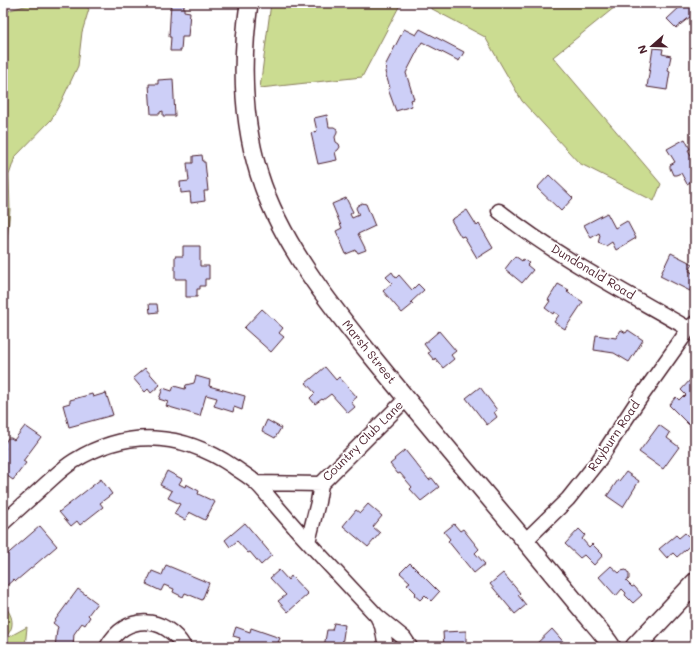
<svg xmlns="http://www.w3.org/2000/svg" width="698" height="650" font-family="Mali,sans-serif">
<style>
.green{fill:#cbdc91;stroke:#8a7e5e}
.building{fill:#cdcff7;stroke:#4a1f2b}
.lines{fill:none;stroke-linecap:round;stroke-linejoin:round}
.minor-casing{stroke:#4a1f2b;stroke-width:17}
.tertiary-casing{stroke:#4a1f2b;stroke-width:20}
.secondary-casing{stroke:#4a1f2b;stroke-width:22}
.minor{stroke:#fff;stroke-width:14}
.tertiary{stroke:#fff;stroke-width:17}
.secondary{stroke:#fff;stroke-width:19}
.labels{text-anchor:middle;stroke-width:3.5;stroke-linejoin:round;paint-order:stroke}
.street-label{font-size:12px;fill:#4a1f2b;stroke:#fff}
</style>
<rect width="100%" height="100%" fill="#fff"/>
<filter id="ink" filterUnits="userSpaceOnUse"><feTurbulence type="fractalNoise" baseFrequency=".025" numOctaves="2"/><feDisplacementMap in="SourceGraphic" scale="8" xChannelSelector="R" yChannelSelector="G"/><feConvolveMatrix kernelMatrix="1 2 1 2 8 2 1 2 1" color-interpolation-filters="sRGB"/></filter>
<g filter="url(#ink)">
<path class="green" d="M35 3H82L89 9 82 32 78 66 61 102 51 120 15 157 9 175 10 210 7 240 3 244V6L5 11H7Z
M271 3H401L362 77 260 88Z
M421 3H620L553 57 661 184 654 201 579 163 522 101 485 37Z
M3 604C13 615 17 628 3 639Z
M27 627 25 647H3V640Z"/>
<path class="building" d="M171 3H184V11L190 12 188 37H182L181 51H170L171 37H169Z
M680 3H695V13L676 28 667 19 681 6Z
M404 29 416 35 420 29 464 52 459 61 422 42 406 73 414 99 410 100 412 106 396 111 388 89 390 88 385 72 387 68 385 66Z
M653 48 663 49 662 54 671 56 668 70 670 71 667 90 647 87Z
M173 79 175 116H163V111L160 112V114H151L149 84H158V80Z
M327 115 329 127H334L337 129V133L335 137 336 142 339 144 340 147 338 150 335 152 337 160 318 164 311 133 317 131 314 118Z
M685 139 690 149 688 150 695 162V179L687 184 681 173 676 175H673L670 168V165L675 162 667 149Z
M202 155 203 162H205L208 191H204L205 201 191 203 190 192 181 193 180 182 189 181 187 163H193V156Z
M549 175 573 198 561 211 537 188Z
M346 198 353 212 350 214 352 218 359 215 356 208 357 206 362 203 366 204 375 226 358 234 366 250 358 253 356 250 346 254 336 231 342 228 332 204Z
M467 210 477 226 479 224 493 248 477 258 464 236 461 237 451 220Z
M607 213 615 228 627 221 636 238 616 250 612 242 606 246 598 243 600 236 599 233 591 238 584 225Z
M183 246H200V266H209V279H205V286H200V289H197V297H186V279H175V256H183Z
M671 253 693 264 689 271 695 274V281L690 291 660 276Z
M515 256 522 261 523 259 529 263 527 265 533 270 522 283 505 269Z
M392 272 396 278 399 275 412 290 418 284 424 290 411 302 413 304 402 313 383 291 392 283 386 277Z
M558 284 569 290 567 292 583 302 565 329 554 322 559 315 554 312 553 314 545 308 550 301 548 300Z
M149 304H157L158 312 150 313Z
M262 309 283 328 279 333 284 337 271 352 244 328Z
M621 330 626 333 628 330 643 340 629 362 614 353 594 350 596 335 616 338Z
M439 331 456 351 451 355 454 359 443 368 435 358 434 360 428 353 430 352 424 344Z
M325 367 336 380 339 377 357 397 351 402 355 407 348 413 331 394 323 400 322 399 315 404 310 398 315 393 306 383Z
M145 368 160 385 151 393 148 389 145 392 133 378Z
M196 376 210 380 209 386 245 396 242 410 234 407 233 412 214 406 217 398 206 395 200 416 166 406 168 402 159 399 163 388 172 391 174 386 185 389 186 385 194 383Z
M691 379 695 383V427L693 429 669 405 676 397 679 400 683 396 684 397 686 395 681 390Z
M480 387 497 410 494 412 497 417 487 425 466 398Z
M106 393 113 415 69 427 63 405 70 403V400L92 394 93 397Z
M267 420 281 428 275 438 262 431Z
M659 425 670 433 667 438 679 447 663 469 639 452Z
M25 426 41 437 23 461 26 463 13 480 3 473 4 468 3 467V451L5 449 4 444 8 438H11L14 440Z
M405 450 429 480 432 478 439 487 421 501 410 489 412 487 400 473 398 474 390 464 395 460 394 459Z
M167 471 182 479 179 484 185 487 186 484 199 491 198 494 215 502 205 520 189 512 185 520 174 514 180 504 168 498 172 491 160 485Z
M626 472 639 481 623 507 607 496 618 480 619 481Z
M101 479 112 494 100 503 103 507 80 525 77 521 71 526 59 512Z
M368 504 382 516 373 527 380 533 368 547 343 526 356 510 360 513Z
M245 523 272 555 261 565 250 552 248 553 237 541 230 547 225 540Z
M454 524 460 531 463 529 479 549 475 553 485 564 474 573 448 541 450 539 444 532Z
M40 526 57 546 16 581 14 579 4 588 3 558Z
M579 529 585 535 582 539 589 547 592 544 603 555 594 565 584 555 580 558 565 544Z
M685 533 694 542 677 557 673 553 667 558 659 549 676 535 679 538Z
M410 563 439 592 431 601 425 595 420 600 414 595 416 593 407 584 410 582 400 573Z
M166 565 209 583 202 600 185 593 183 597 173 592 174 589 164 585 161 591 146 584 152 571 162 575Z
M611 566 619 573 621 571 626 570 629 574V579L626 581 632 587 634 586 642 595 633 603 625 595 626 593 622 589 616 596 599 577Z
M279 570 288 580 291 576 308 594 288 612 278 601 286 595 270 578Z
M503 573 520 593 518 595 526 605 515 614 490 584Z
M78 589 97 603 88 615 90 617 85 625 82 623 74 634 73 647H55L57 630 58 627 53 623Z
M334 623 345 625 342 645 346 647H324L327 630H332Z
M236 627 250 632 251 628 280 638 276 647 237 646 240 638 233 636Z
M552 629 568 647 570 645 572 647H537L535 645Z
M466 631V647H444L443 632Z
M690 641 695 645V647H685Z"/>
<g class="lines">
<defs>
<path id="minor" d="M499 211C557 257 625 292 689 329
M406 399 321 484 318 502 308 542 377 616 404 638 410 647
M256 483 321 484
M3 523C17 510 32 497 46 484 55 476 64 467 74 461 128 428 182 432 234 467 241 472 250 477 256 483 262 488 267 495 272 501 284 515 296 529 308 542
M525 541 568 499 599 460 635 405 689 329 695 323
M378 618 382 626 386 647
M107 647C125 613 165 615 184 647"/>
<path id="tertiary" d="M249 3C241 60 242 119 259 174 280 242 330 305 374 359 426 423 479 486 532 549 549 570 566 590 583 611 593 623 604 634 612 647"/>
<path id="secondary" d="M635 647 695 583"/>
</defs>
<use href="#minor" class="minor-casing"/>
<use href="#tertiary" class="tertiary-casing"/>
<use href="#secondary" class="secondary-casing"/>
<use href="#minor" class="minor"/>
<use href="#tertiary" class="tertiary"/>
<use href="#secondary" class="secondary"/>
</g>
</g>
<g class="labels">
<g class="street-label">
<text transform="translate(593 272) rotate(31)" y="4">Dundonald Road</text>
<text transform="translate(369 352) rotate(51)" y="4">Marsh Street</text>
<text transform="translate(614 436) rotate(-56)" y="4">Rayburn Road</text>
<text transform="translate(363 441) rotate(-45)" y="4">Country Club Lane</text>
</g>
</g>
<rect width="698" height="650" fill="none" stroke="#fff" stroke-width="16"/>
<rect x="8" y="8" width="682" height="634" fill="none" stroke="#4a1f2b" stroke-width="1.5" filter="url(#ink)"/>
<g transform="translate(652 46) rotate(250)" stroke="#ffffff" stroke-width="3" paint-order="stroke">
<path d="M0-3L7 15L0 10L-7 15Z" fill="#4a1f2b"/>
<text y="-6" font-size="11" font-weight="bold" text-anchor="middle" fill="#4a1f2b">N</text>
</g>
</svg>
